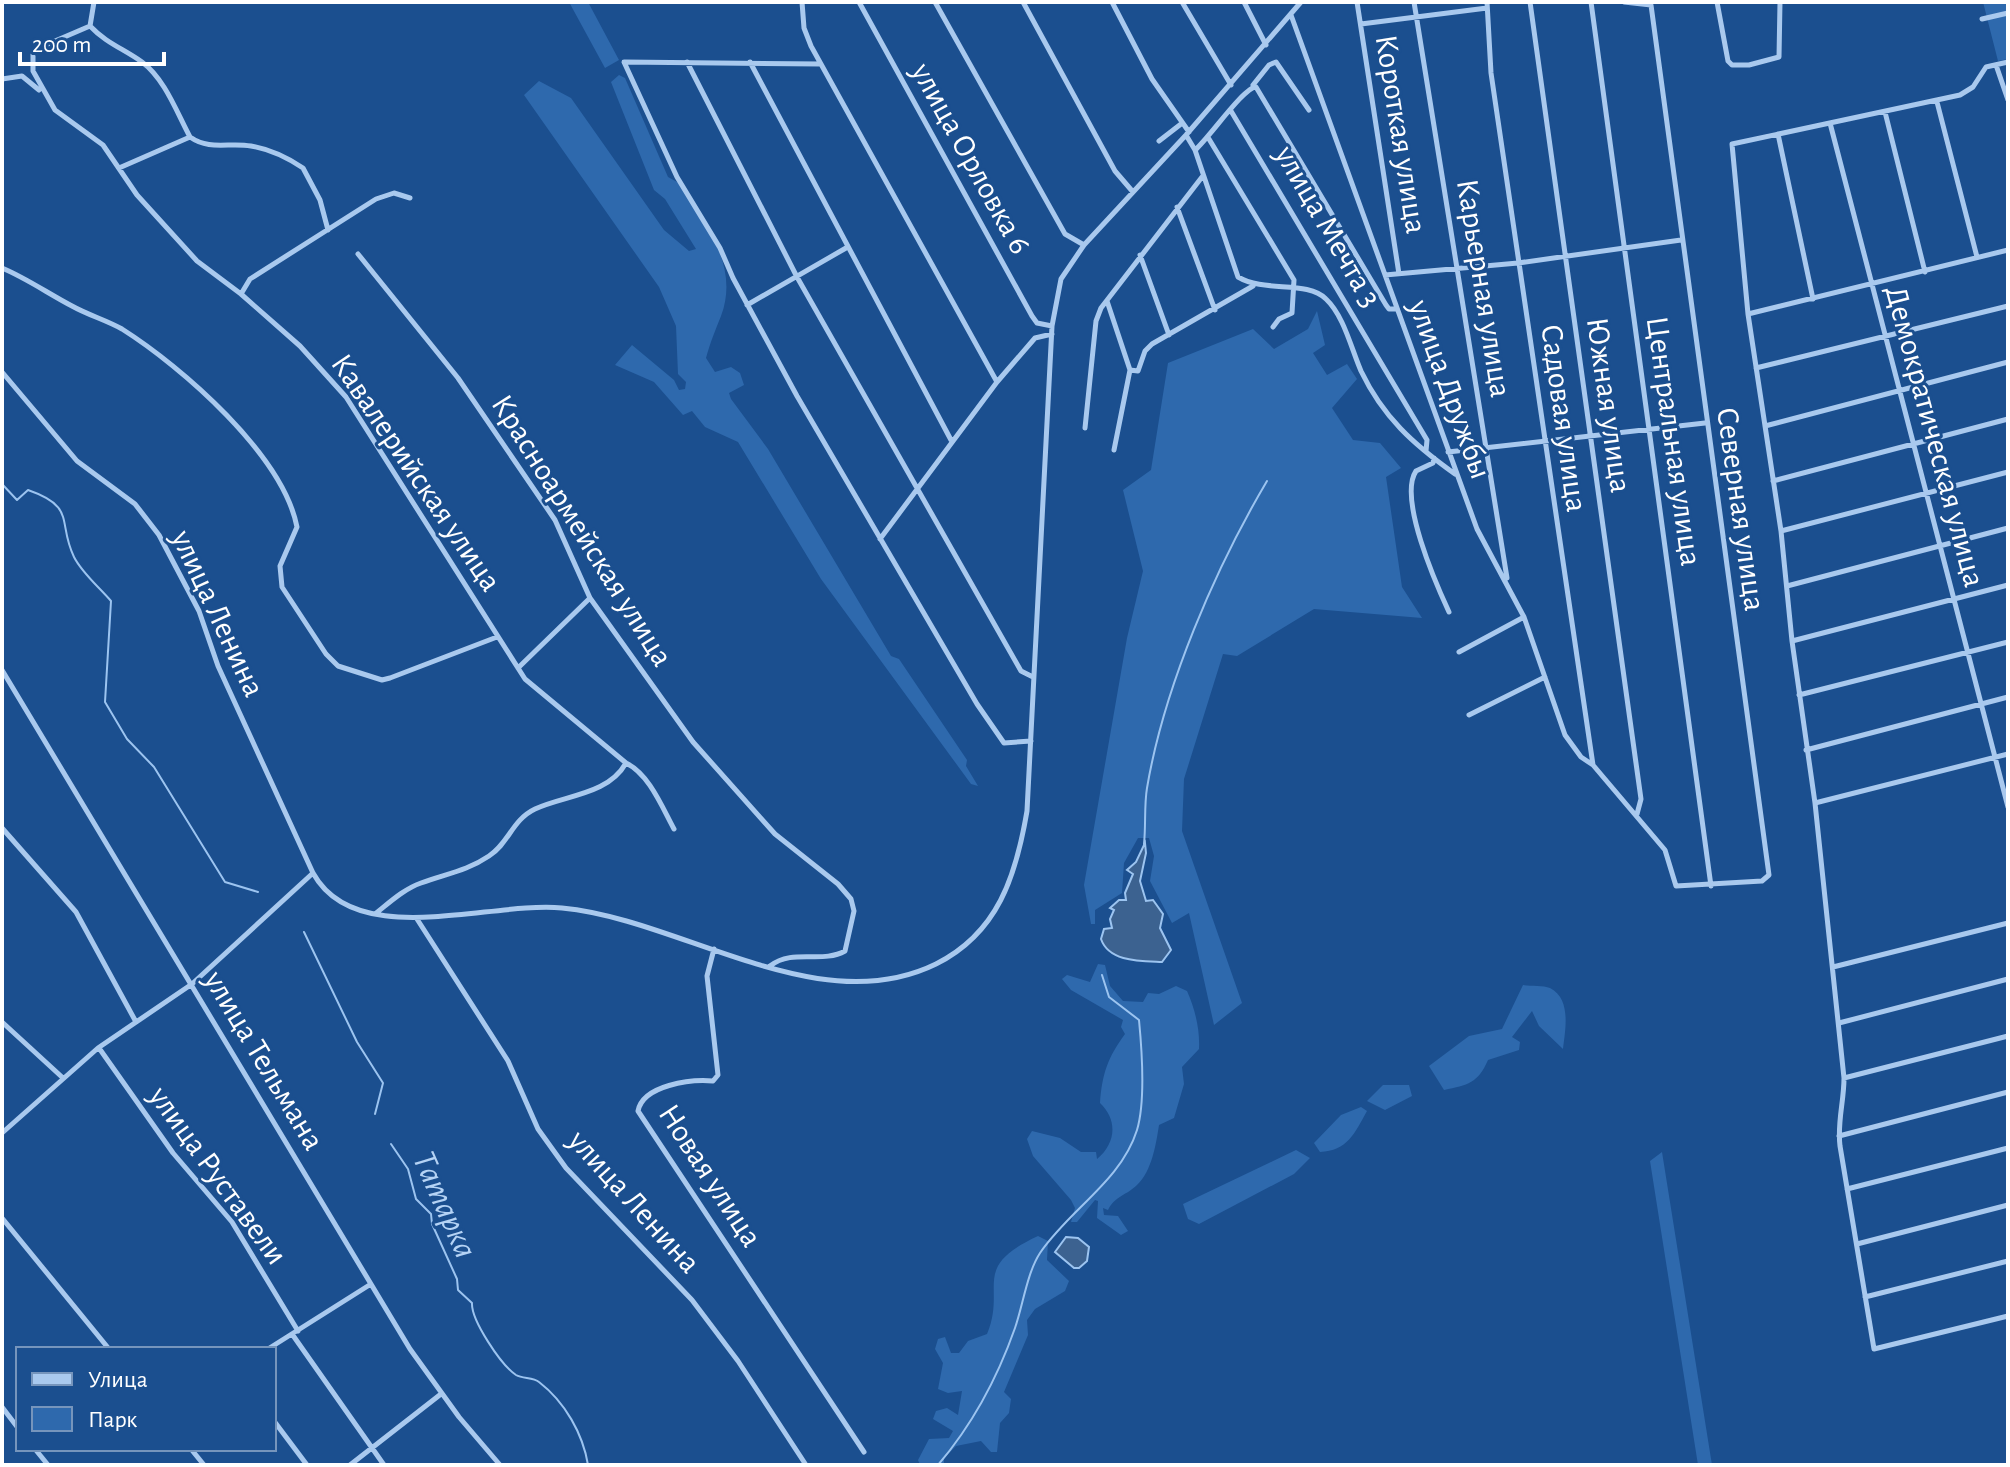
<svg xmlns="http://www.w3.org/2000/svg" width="2010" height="1467" font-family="'Alegreya Sans',sans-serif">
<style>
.green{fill:#2e69ad}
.water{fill:#3c6290;stroke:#9cc4f0;stroke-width:2}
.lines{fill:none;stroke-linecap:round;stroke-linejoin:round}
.stream{stroke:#9cc4f0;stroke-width:2}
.minor{stroke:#a9c9ee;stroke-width:5}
.labels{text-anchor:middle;stroke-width:6;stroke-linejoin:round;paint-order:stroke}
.street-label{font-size:32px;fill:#fff;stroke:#1b4f8f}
.water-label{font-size:34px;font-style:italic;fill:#b5d3f5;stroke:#1b4f8f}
</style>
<rect width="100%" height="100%" fill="#1b4f8f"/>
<path class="green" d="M569 2H588L619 60 605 68Z
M1983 2H2008V59L1998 61Z
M619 75 625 78 668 177 679 183C705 223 740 266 721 316 715 331 710 343 706 358L715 372 731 367 740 373 744 385 729 393 731 399 768 449 891 656 899 659 967 760 966 766 978 786 971 784 821 579 738 442 705 427 692 411 683 415 654 382 615 365 632 345 674 380 679 390 685 389 686 382 678 374 676 326 659 287 524 95 539 81 571 98 664 230 689 251 696 249 665 199 654 190 611 82Z
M1317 311 1325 345 1313 353 1327 375 1347 364 1357 379 1332 408 1353 440 1380 443 1401 468 1386 477 1402 587 1422 618 1314 609 1237 656 1223 654 1184 779 1182 831 1242 1003 1214 1025 1189 913 1172 923 1150 881 1154 856 1149 838H1138L1124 863 1122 893 1095 910V924H1091L1084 885 1127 638 1143 571 1123 490 1151 470 1168 363 1253 329 1274 349 1308 329Z
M1098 964 1105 965 1110 986 1123 1001 1143 1002 1148 993 1159 994 1176 986 1187 991C1195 1009 1200 1029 1199 1049L1182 1067 1184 1084 1174 1118 1159 1125C1156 1144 1152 1171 1137 1185 1127 1195 1115 1196 1108 1210L1103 1208 1104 1215 1118 1216 1128 1231 1121 1235 1097 1218 1098 1201 1095 1200 1077 1222H1071L1075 1208 1071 1200 1033 1156 1027 1139 1032 1131 1060 1138 1081 1152H1096L1097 1159C1116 1143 1118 1120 1100 1103 1102 1074 1108 1057 1125 1034L1121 1027 1123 1020 1071 990 1062 979 1067 975 1090 982Z
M1523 985C1530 986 1543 985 1550 988 1572 999 1565 1031 1563 1049L1539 1026 1532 1011 1512 1037 1520 1042 1519 1050 1488 1060C1478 1083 1468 1085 1444 1090L1429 1066 1469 1036 1502 1029Z
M1383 1085H1409L1412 1096 1385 1110 1367 1101Z
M1361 1107 1367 1111C1355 1133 1347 1151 1320 1152L1314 1143 1341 1115Z
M1296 1150 1310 1158 1294 1174 1199 1224 1188 1219 1183 1204Z
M1662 1152 1712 1465H1698L1650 1161Z
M1038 1236 1048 1241 1047 1260 1069 1281 1065 1291 1035 1309 1027 1320 1028 1335 1004 1392 1011 1399 1009 1413 1000 1423 997 1452H991L981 1441 956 1446 944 1458V1465H920L918 1460 929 1439 949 1438 953 1431 933 1419 936 1411 947 1408 958 1415 962 1391 948 1393 938 1389 943 1363 935 1349 938 1339 945 1337 951 1353H959L968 1341 987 1334C1007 1286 969 1268 1038 1236Z"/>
<path class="water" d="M1145 843 1146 853 1140 881 1146 901 1153 900 1163 914 1160 928 1171 950 1162 962C1140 961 1109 962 1101 939L1104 929 1112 928 1110 919 1114 910 1110 908 1119 900H1126L1125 893 1133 874 1127 870 1136 862Z
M1066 1237 1078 1238 1089 1247 1087 1261 1079 1268H1074L1055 1252Z"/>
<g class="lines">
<path class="stream" d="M2 484 17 500 28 490C77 507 57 522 74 557 82 573 99 587 111 601L105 702 127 739 154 767 225 882 258 892
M1144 844C1146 825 1144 806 1147 788 1164 687 1215 569 1267 481
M304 932 357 1042 383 1083 375 1114
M391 1144 408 1169 416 1199 431 1214 432 1224 457 1279 458 1290 472 1303C471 1320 501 1365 516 1375 523 1379 533 1377 539 1382 565 1402 583 1434 588 1465
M938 1465C973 1424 997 1379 1015 1328 1023 1305 1027 1273 1040 1253 1070 1209 1121 1181 1137 1130 1146 1100 1142 1051 1139 1020L1109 997 1102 975"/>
<path class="minor" d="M94 2 90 26 41 47 33 54V71L55 110 103 145 137 195 197 261 241 294 300 346 346 397 525 679 626 763C608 795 565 795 535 809 512 820 509 843 489 856 467 871 445 874 421 883 404 889 390 902 375 914
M802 2 804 28 811 46 997 382
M859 2 1032 316 1037 323 1052 326
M935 2 1065 234 1084 245
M1023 2 1115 171 1133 192
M1112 2 1152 79 1189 132
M1182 2 1231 85
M1244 2 1266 45
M1357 2 1399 274
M1414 2 1507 578
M1487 2 1491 73 1593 765 1665 850 1676 886 1762 881 1769 875 1651 5 1624 2
M1530 2 1641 799 1637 814
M1591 2 1711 886
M1717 2 1728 61 1732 65H1749L1779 57 1780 2
M1291 15 1477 529 1524 617 1565 735 1581 757 1593 765
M1982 19 2008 13
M1361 24 1487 8
M90 26C106 43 124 49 142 62 165 79 177 113 190 137 210 151 229 142 251 146 269 149 288 158 303 168L320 200 328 230
M687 62 797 277 1021 671 1033 677
M750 62 951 440
M2008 62 1986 67 1973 87 1960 95 1732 144 1748 314 1781 531 1792 641 1815 803 1844 1078C1844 1102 1837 1122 1840 1146L1874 1349 2008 1316
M821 64 624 62 677 177 720 248 733 278 797 396 977 704 1004 743 1031 741
M1996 65 2008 100
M2 79 22 76 39 90
M1253 85 1269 65 1276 62 1309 110
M1937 102 1977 257
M1231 111 1427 440 1426 451
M1885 112 1925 272
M1830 123 2008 807
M1778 134 1813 299
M1186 135 1195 150 1238 277C1265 293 1307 280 1326 299 1344 316 1351 348 1361 371 1383 417 1413 444 1455 474
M1209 139 1294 280 1292 313 1279 319 1273 327
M1159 141 1181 124
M1195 150C1209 138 1244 87 1256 87L1386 305 1389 309H1397
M119 168 190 137
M1177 207 1215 310
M358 254 458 378 555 520 590 598 693 742 775 834 838 884 851 899 854 911 845 951C822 964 793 948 770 966
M1140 255 1169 335
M2 268C26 278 49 294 72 306 88 315 106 320 122 329 182 367 283 455 297 527L280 566 282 587 326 654 338 666 382 680 390 678 497 637
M1385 275 1518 263 1681 240
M241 294 250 279 376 199 394 193 410 198
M1107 301 1130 370
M747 305 846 248
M1748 314 2008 250
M1756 368 2008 306
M1130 370 1138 371 1145 351 1152 344 1253 286
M2 372 77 461 135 504 159 535 199 611 218 666 313 873C356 951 489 901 562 908 681 919 818 1022 936 964 998 933 1016 876 1027 811L1052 326 1061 279 1084 245 1186 135 1301 2
M1765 426 2008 362
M1085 428 1096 321 1101 308 1202 177
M1114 450 1130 370
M1448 452 1705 423
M1434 458 1433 463 1416 471C1398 498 1436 584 1449 612
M1773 481 2008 419
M1781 531 2008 472
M880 539 997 382 1035 338 1052 334
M1787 586 2008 528
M1792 641 2008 585
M1459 652 1524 617
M518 668 590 598
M2 670 410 1349 459 1417 500 1465
M1799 695 2008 642
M1469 715 1545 677
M1806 750 2008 697
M626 763C649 774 662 807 674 829
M1815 803 2008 754
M2 828 76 912 136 1022
M417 919 508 1061 538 1129 566 1168 692 1300 738 1361 806 1465
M714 949 707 976 718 1075 713 1081C691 1079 643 1085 638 1111L864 1452
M1833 967 2008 923
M2 1022 63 1078
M1839 1023 2008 979
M99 1048 173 1153 232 1222 298 1331
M1844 1078 2008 1036
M2 1133 98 1048 192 984 313 873
M1839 1136 2008 1092
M1847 1189 2008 1148
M2 1218 109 1349
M1857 1244 2008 1205
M1865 1297 2008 1261
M292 1334 384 1465
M268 1349 371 1284
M2 1407 18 1428
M274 1421 307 1465
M35 1449 48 1465
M191 1449 204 1465
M350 1465 441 1394"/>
</g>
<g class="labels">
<g class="street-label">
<text transform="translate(1402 134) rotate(81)" y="11">Короткая улица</text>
<text transform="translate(972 158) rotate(61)" y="11">улица Орловка 6</text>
<text transform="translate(1329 226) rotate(60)" y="11">улица Мечта 3</text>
<text transform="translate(1485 288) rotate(81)" y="11">Карьерная улица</text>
<text transform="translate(1451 389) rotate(70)" y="11">улица Дружбы</text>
<text transform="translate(1610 405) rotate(82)" y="11">Южная улица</text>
<text transform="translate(1565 418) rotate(82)" y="11">Садовая улица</text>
<text transform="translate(1936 436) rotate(75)" y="11">Демократическая улица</text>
<text transform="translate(1675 441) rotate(82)" y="11">Центральная улица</text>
<text transform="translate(417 472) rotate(56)" y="11">Кавалерийская улица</text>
<text transform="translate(1742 509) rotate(82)" y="11">Северная улица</text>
<text transform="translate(583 530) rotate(58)" y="11">Красноармейская улица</text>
<text transform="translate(219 613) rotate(65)" y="11">улица Ленина</text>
<text transform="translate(265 1060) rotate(59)" y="11">улица Тельмана</text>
<text transform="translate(219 1175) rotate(54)" y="11">улица Руставели</text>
<text transform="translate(711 1175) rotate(57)" y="11">Новая улица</text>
<text transform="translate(635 1201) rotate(48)" y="11">улица Ленина</text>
</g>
<g class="water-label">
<text transform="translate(446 1204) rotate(66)" y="12">Татарка</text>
</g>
</g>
<rect width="2010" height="1467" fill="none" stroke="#ffffff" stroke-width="8"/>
<rect x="16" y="1347" width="260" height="104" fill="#1b4f8f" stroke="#7695bc" stroke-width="2"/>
<rect x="32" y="1373" width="40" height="12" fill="#a9c9ee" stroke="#7695bc" stroke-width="2"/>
<text x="88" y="1387" font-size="24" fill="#ffffff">Улица</text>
<rect x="32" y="1407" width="40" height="24" fill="#2e69ad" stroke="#7695bc" stroke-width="2"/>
<text x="88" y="1427" font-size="24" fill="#ffffff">Парк</text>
<path d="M20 52v12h144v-12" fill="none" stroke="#ffffff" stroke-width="4"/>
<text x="32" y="52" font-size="24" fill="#ffffff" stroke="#1b4f8f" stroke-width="6" paint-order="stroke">200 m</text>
</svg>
